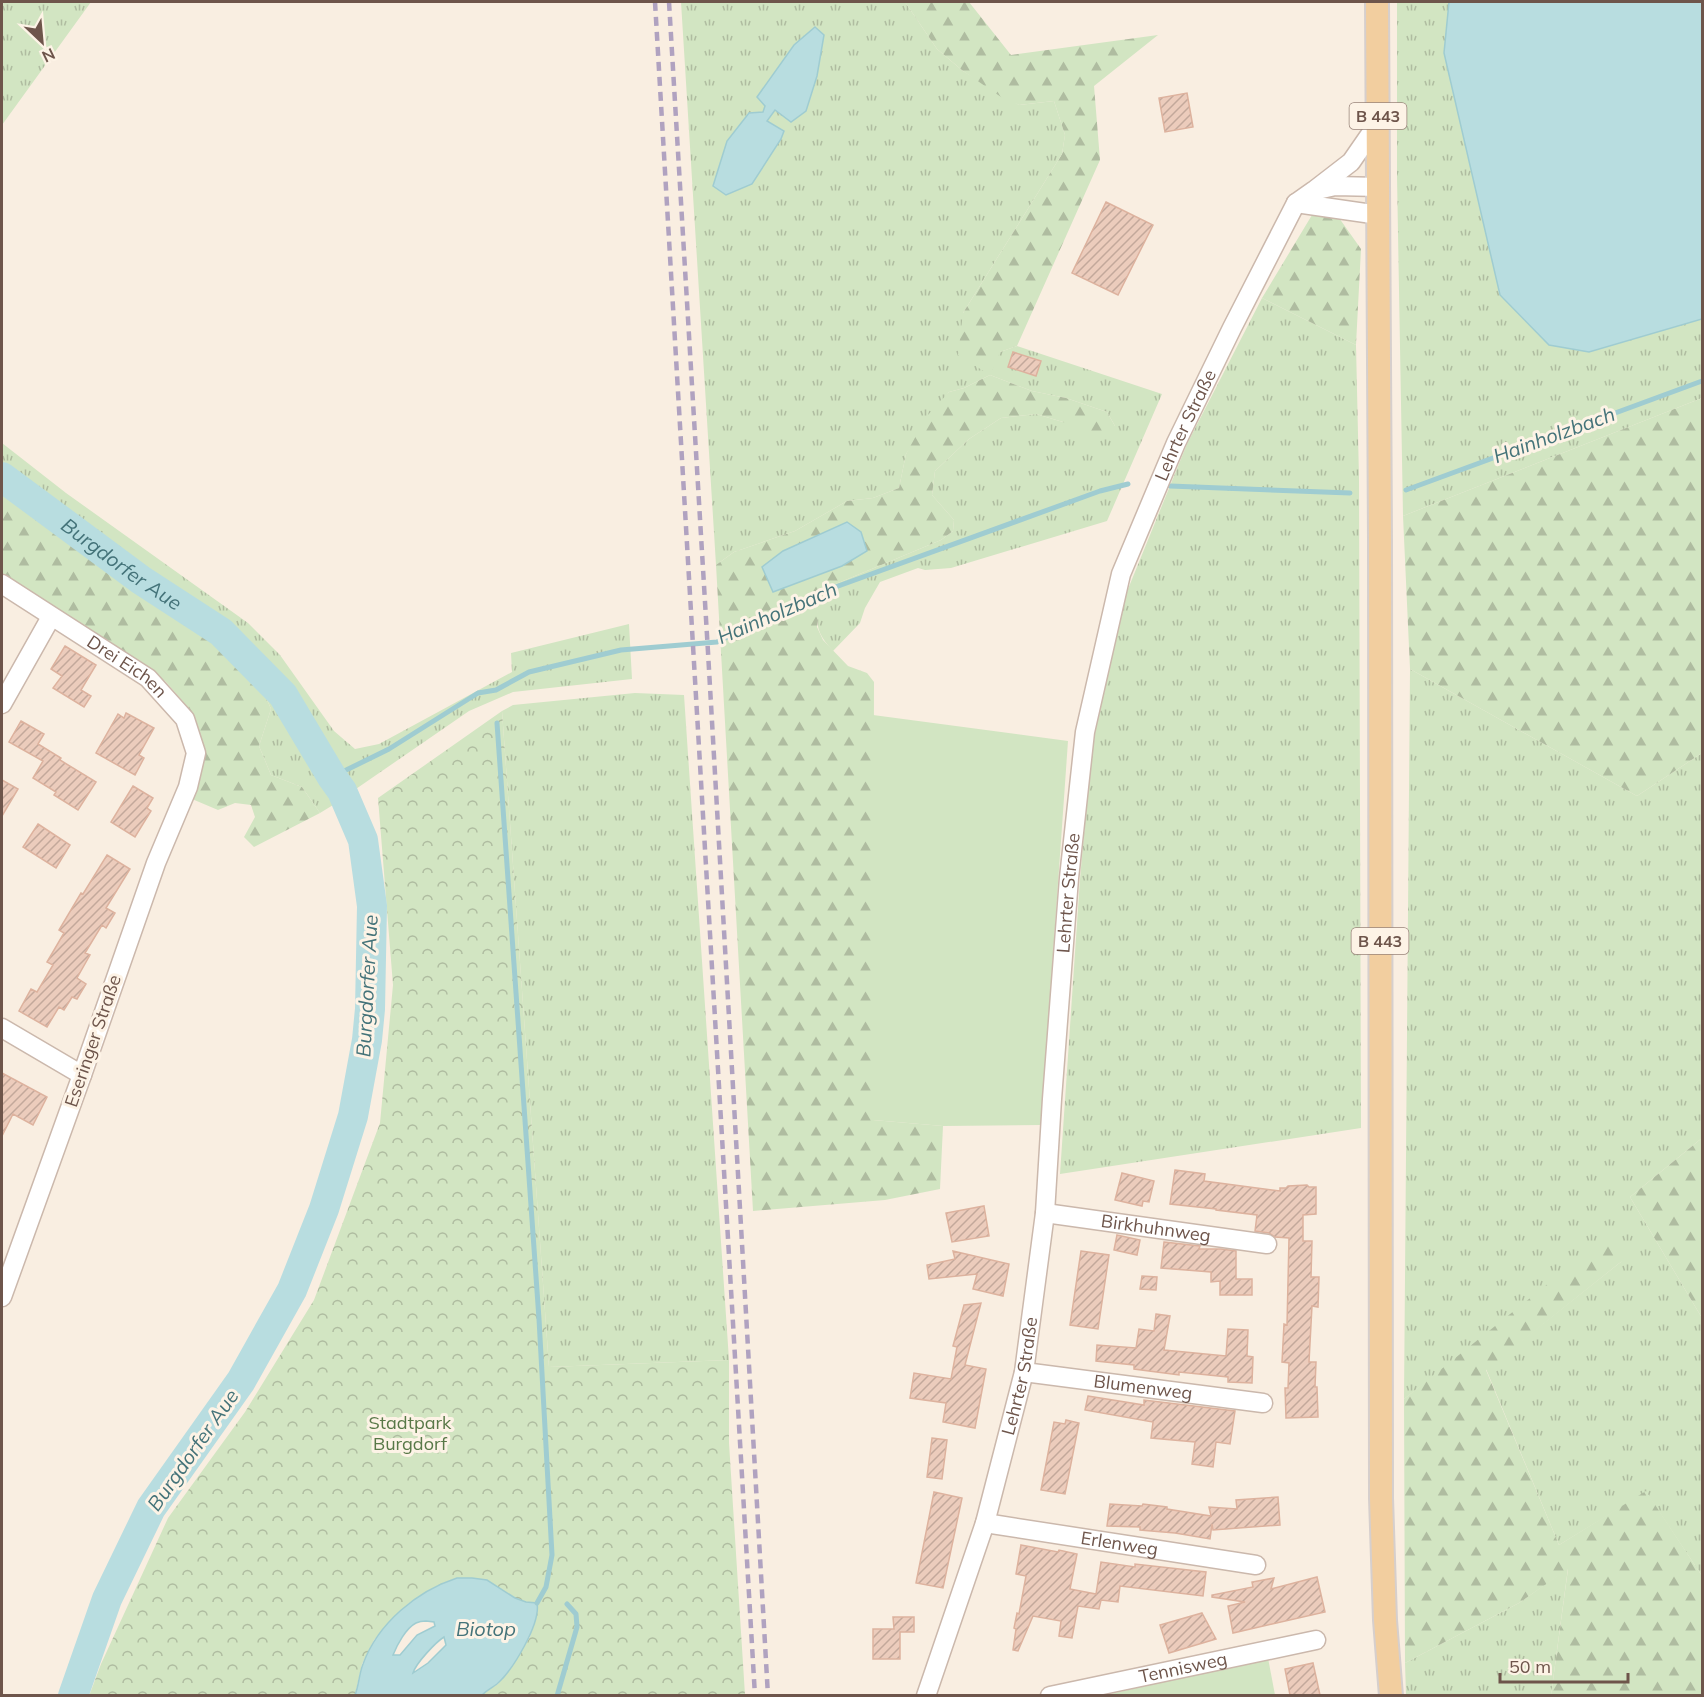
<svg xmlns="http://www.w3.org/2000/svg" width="1704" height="1697" font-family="Mulish,sans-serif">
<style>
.grass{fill:url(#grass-tufts);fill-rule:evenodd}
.forest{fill:url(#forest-firs)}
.park{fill:url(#park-crowns)}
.garden{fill:#d2e5c2}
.water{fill:#b8dde0;stroke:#9fccd1;stroke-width:1.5;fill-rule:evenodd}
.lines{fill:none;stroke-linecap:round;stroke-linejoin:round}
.stream{stroke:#9fccd1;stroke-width:5}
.river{stroke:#b8dde0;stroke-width:30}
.building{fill:url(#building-hatch);stroke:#ddb29e;stroke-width:1.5}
.minor-casing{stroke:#cbb8ac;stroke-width:21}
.major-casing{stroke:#d6cfcd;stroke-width:26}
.minor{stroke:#fff;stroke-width:18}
.major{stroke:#f2ce9f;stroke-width:22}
.rail{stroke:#b0a2c0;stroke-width:4.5;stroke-dasharray:9 6;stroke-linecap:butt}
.labels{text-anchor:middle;stroke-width:6;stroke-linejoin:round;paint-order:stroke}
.shield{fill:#fdf3e6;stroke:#99847a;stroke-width:1.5}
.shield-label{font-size:16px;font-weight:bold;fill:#6e554b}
.street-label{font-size:18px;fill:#6e554b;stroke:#fdf3e6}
.park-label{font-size:18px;fill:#587847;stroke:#fdf3e6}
.water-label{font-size:20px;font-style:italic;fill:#447379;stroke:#fdf3e6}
</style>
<defs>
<pattern id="grass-tufts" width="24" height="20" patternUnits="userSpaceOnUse" patternTransform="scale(1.5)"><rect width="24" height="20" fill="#d2e5c2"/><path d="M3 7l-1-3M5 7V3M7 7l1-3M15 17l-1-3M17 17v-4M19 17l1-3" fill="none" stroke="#afbca0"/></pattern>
<pattern id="forest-firs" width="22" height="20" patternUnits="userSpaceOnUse" patternTransform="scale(1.5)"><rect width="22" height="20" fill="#d2e5c2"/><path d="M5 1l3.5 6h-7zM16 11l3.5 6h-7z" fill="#afbca0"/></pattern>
<pattern id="park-crowns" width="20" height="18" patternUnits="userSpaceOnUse" patternTransform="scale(1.5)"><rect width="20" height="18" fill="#d2e5c2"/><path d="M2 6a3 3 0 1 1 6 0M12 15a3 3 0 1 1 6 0" fill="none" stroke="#afbca0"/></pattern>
<pattern id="building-hatch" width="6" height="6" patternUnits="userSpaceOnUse" patternTransform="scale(1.5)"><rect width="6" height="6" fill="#ecccbc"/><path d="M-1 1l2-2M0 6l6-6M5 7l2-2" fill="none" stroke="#c3a89b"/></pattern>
</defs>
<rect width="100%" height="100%" fill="#f9eee1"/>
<path class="grass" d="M2 2H91L2 125Z
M681 2H905L937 49 963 71 1019 105 1054 101 1065 135 1062 154 963 313 1000 352 1017 346 1162 394 1107 521 951 568 925 570 918 568 880 582 865 608 860 623 833 651C812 629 817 619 819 591L941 540 953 531 954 520 932 495 935 471 969 439 1001 418 1036 414 1063 422 1115 426 1107 412 1066 398 1032 391 990 375 964 388 949 392 906 454 899 488 873 498 847 501 795 531 734 552 716 565ZM765 106 806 111 775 109 767 122 784 131 752 184 748 113 763 112Z
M1397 2H1449L1444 53 1589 352 1702 319V398L1403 516 1397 177Z
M1262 298 1356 345 1359 478 1361 1128 1060 1174 1080 879 1093 732 1126 594 1187 444Z
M2 443 66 493 248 623 280 655 334 731 355 749 379 744 512 672 511 653 629 624 632 679 513 692 469 711 353 791C326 752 305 706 272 670 237 634 194 607 153 578 102 542 52 504 2 467Z
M1410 669 1637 796 1702 753V1138L1630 1197 1702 1318V1576L1646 1492 1559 1545 1486 1369 1622 1261 1474 1345 1404 1399Z
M262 688 283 713 338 802 320 813 302 787 271 775 259 746 271 709Z
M635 693 684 695 729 1360 549 1367 502 711 513 705Z
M1568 1568 1551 1695H1406L1405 1663 1519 1603Z"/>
<path class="forest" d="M905 2H969L1011 55 1158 35 1094 86 1100 160 1017 346 1000 352 990 375 1032 391 1066 398 1107 412 1115 426 1091 435 1063 422 1036 414 1001 418 969 439 935 471 932 495 954 520 953 531 941 540 819 591 817 627 823 640 848 666 867 673 874 682 873 1120 943 1126 940 1189 885 1200 753 1211 716 565 734 552 795 531 847 501 873 498 899 488 906 454 927 416 949 392 964 388 990 375 958 355 963 313 1062 154 1065 135 1054 101 1019 105 1004 99 963 71 937 49Z
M1312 215H1337L1361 249 1356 345 1262 298Z
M1702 398V753L1637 796 1410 669 1403 516Z
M2 492 66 541 188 622 227 650 262 688 271 709 259 746 271 775 302 787 320 813 254 847 244 837 255 817 251 805 235 803 218 810 192 799 204 751 193 713 165 681 2 579Z
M1702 1138V1318L1630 1197Z
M1610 1234 1622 1261 1486 1370 1559 1545 1646 1491 1702 1576V1695H1551L1568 1569 1519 1603 1405 1663 1404 1399Z"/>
<path class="park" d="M502 711 549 1367 729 1360V1443L745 1695H482L486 1691 498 1684 518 1656 530 1637 537 1603 526 1602 515 1598 487 1580 472 1578H457L443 1583 408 1604 387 1625 374 1640 362 1664 355 1695 89 1696 101 1664 168 1518 245 1412 314 1300 380 1123 393 985 378 798Z"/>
<path class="garden" d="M873 715 1068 741 1041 1125 943 1126 873 1120Z
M1268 1658 1275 1695 1102 1696Z"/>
<path class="water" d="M1449 2H1702V319L1589 352 1549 345 1500 295 1444 53Z
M815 27 824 35 817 76 806 111 791 122 775 110 767 121 784 131 781 139 752 184 726 195 713 186 727 141 749 113 763 112 765 106 757 97 794 45Z
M847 522 861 532 867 551 842 566 773 592 762 567 783 551Z
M457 1578H472L487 1580 515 1598 526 1602 537 1603C541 1623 513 1670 497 1684 492 1688 487 1690 482 1695H355C359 1685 359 1674 363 1664 378 1623 417 1591 457 1578ZM426 1621 434 1622 435 1626 417 1635 400 1655H393C397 1645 406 1628 416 1623 420 1621 423 1621 426 1621ZM444 1637 446 1645 428 1663 413 1673C416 1663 436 1642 444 1637Z"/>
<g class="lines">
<path class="stream" d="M1170 486 1350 493
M1406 490 1702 381
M497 723 539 1319 552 1555 546 1587 537 1603
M332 777 389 749 478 693 496 690 529 672 621 650 717 642 819 593 1100 491 1128 484
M557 1696 577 1627 576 1614 567 1604"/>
<path class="river" id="s1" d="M2 477 141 580 221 632 283 695 332 777 342 791 363 840 372 906 370 1009 367 1040 353 1116 324 1209 292 1290 241 1381 151 1508 107 1599 73 1696"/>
</g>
<path class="building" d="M1187 93 1193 127 1165 132 1159 98Z
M1106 202 1153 225 1118 295 1072 273Z
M1013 352 1041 361 1036 376 1008 367Z
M65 646 96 665 81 690 91 696 84 707 53 688 62 676 51 669Z
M126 713 154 728 139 755 144 758 135 775 96 753 118 714 124 718Z
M21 721 44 734 38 744 61 758 60 760 96 782 78 810 54 795 56 792 33 778 43 761 9 742Z
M2 780 18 789 2 816Z
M133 786 153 798 147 808 151 811 135 837 111 822Z
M38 824 70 845 56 868 23 847Z
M107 855 130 869 106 908 115 913 106 928 102 925 85 953 90 955 77 978 86 984 77 999 72 997 64 1010 59 1007 47 1027 19 1011 31 989 37 992 53 965 47 962 64 933 59 930 81 893 83 894Z
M2 1073 47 1097 33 1125 13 1114 2 1136Z
M1175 1170 1205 1174 1204 1181 1280 1191V1188H1286L1288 1186 1307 1185 1309 1187H1316V1214L1303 1215V1241H1312L1311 1277H1319L1318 1307 1312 1306 1309 1362H1316L1315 1387H1317L1318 1417 1286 1418 1285 1388H1288L1289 1363 1282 1362 1284 1324 1287 1325 1289 1238 1275 1237 1269 1233 1255 1231 1257 1215 1216 1210V1209L1170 1204Z
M1122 1173 1154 1181 1149 1202 1143 1201 1142 1206 1115 1200Z
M984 1206 989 1236 952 1242 946 1213Z
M1117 1235 1140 1240 1137 1255 1114 1250Z
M1164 1242 1200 1246 1199 1249H1221L1236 1251V1279H1252V1295H1220V1281L1211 1282V1272L1161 1268Z
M953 1251 1009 1264 1003 1296 973 1289 977 1274 929 1279 927 1265 955 1259Z
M1081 1251 1109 1255 1098 1329 1070 1325Z
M1142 1276 1157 1277 1156 1290 1140 1289Z
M981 1303 965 1365 986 1369 975 1428 943 1422 946 1403 910 1398 914 1373 951 1379 957 1347 953 1346 964 1305Z
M1156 1314 1170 1316 1164 1350 1226 1356 1228 1329 1248 1330 1247 1356 1253 1357 1252 1383 1228 1382V1377L1179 1372V1375L1134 1369V1365L1096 1361 1097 1345 1136 1348 1139 1329 1154 1331Z
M1088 1396 1144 1405V1400L1235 1411 1230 1444 1216 1442 1213 1467 1192 1464 1195 1442 1151 1438 1153 1422 1085 1410Z
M1066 1420 1079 1423 1065 1494 1041 1490 1054 1422 1065 1424Z
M932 1438 947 1440 942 1479 927 1477Z
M934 1492 962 1498 943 1588 916 1583Z
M1278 1497 1280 1525 1213 1530 1212 1524 1210 1539 1175 1533 1140 1530V1527L1107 1526 1110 1504 1142 1506 1143 1504 1167 1507V1509L1211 1516 1209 1507 1237 1509 1236 1500Z
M1021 1545 1058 1552 1059 1550 1077 1554 1070 1589 1096 1594 1101 1562 1135 1567V1564L1206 1572 1203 1596 1120 1586 1118 1602 1101 1600 1099 1609 1078 1606 1072 1638 1059 1636 1061 1621 1033 1616 1018 1651 1013 1650 1016 1629 1014 1628 1017 1613 1019 1614 1026 1576 1016 1574Z
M1317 1577 1325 1612 1233 1633 1228 1606 1245 1602 1212 1597V1595L1253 1587 1252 1582 1274 1578 1271 1589Z
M1202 1613 1216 1639 1169 1653 1160 1625Z
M893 1617H914V1632H900V1659H873V1629H894Z
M1313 1663 1320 1695H1290L1285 1669Z"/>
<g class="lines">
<defs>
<g id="minor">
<path d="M1316 189 1351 162 1378 123"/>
<path d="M1296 203 1379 215"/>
<path id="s2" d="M2 584 148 678 185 719 196 753 188 787 156 863 82 1075 2 1297"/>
<path d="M2 704 51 617"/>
<path d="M2 1028 82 1075"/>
<path id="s3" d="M1045 1213 1267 1244"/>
<path id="s4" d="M1024 1372 1263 1403"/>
<path id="s5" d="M985 1523 1256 1565"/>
<path id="s6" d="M926 1696 985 1523 1024 1372 1045 1213 1052 1099 1069 878 1085 732 1121 574 1176 443 1232 328 1296 203 1313 191 1335 186 1379 187"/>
<path id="s7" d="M1050 1696 1316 1640"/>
</g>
<path id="major" d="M1377 2 1380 541 1381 1498 1385 1620 1391 1696"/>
</defs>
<use href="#minor" class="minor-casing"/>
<use href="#major" class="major-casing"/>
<use href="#minor" class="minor"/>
<use href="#major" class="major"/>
<path class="rail" d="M655 2 755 1696
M669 2 708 652 768 1696"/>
</g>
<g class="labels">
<g class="shield">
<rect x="1349.5" y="103" width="57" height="26" rx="4.5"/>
<rect x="1351.5" y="928" width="57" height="26" rx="4.5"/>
</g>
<g class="shield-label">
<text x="1378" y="122">B 443</text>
<text x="1380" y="947">B 443</text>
</g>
<g class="street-label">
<text dy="6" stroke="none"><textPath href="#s6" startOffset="1306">Lehrter Straße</textPath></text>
<text dy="6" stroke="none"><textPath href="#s2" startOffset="150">Drei Eichen</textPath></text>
<text dy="6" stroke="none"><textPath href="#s6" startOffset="820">Lehrter Straße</textPath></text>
<text transform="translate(93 1041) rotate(-71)" y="6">Eseringer Straße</text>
<text dy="6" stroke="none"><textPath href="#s3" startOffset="112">Birkhuhnweg</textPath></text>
<text dy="6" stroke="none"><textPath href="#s6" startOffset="334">Lehrter Straße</textPath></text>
<text dy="6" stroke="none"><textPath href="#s4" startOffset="120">Blumenweg</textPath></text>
<text dy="6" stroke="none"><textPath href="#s5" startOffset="136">Erlenweg</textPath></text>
<text dy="6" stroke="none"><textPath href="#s7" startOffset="136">Tennisweg</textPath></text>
</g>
<g class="park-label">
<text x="410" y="1429">Stadtpark<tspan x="410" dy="21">Burgdorf</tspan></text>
</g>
<g class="water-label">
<text transform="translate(1554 435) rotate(-20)" y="7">Hainholzbach</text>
<text dy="7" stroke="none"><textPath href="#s1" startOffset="148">Burgdorfer Aue</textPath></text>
<text transform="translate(777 613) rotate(-23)" y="7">Hainholzbach</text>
<text transform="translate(367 986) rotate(-87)" y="7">Burgdorfer Aue</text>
<text transform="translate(193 1450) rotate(-55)" y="7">Burgdorfer Aue</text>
<text x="486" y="1636">Biotop</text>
</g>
</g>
<rect width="1704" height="1697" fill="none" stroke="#6e554b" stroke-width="6"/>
<g transform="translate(42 42) rotate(154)" stroke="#fdf3e6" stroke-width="4.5" paint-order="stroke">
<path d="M0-4.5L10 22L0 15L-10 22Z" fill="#6e554b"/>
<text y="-9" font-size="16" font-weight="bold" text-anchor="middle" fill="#6e554b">N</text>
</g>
<path d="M1500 1673v9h128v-9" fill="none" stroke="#6e554b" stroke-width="3"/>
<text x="1509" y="1673" font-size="18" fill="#6e554b" stroke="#fdf3e6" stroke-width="4.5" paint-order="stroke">50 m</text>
</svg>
